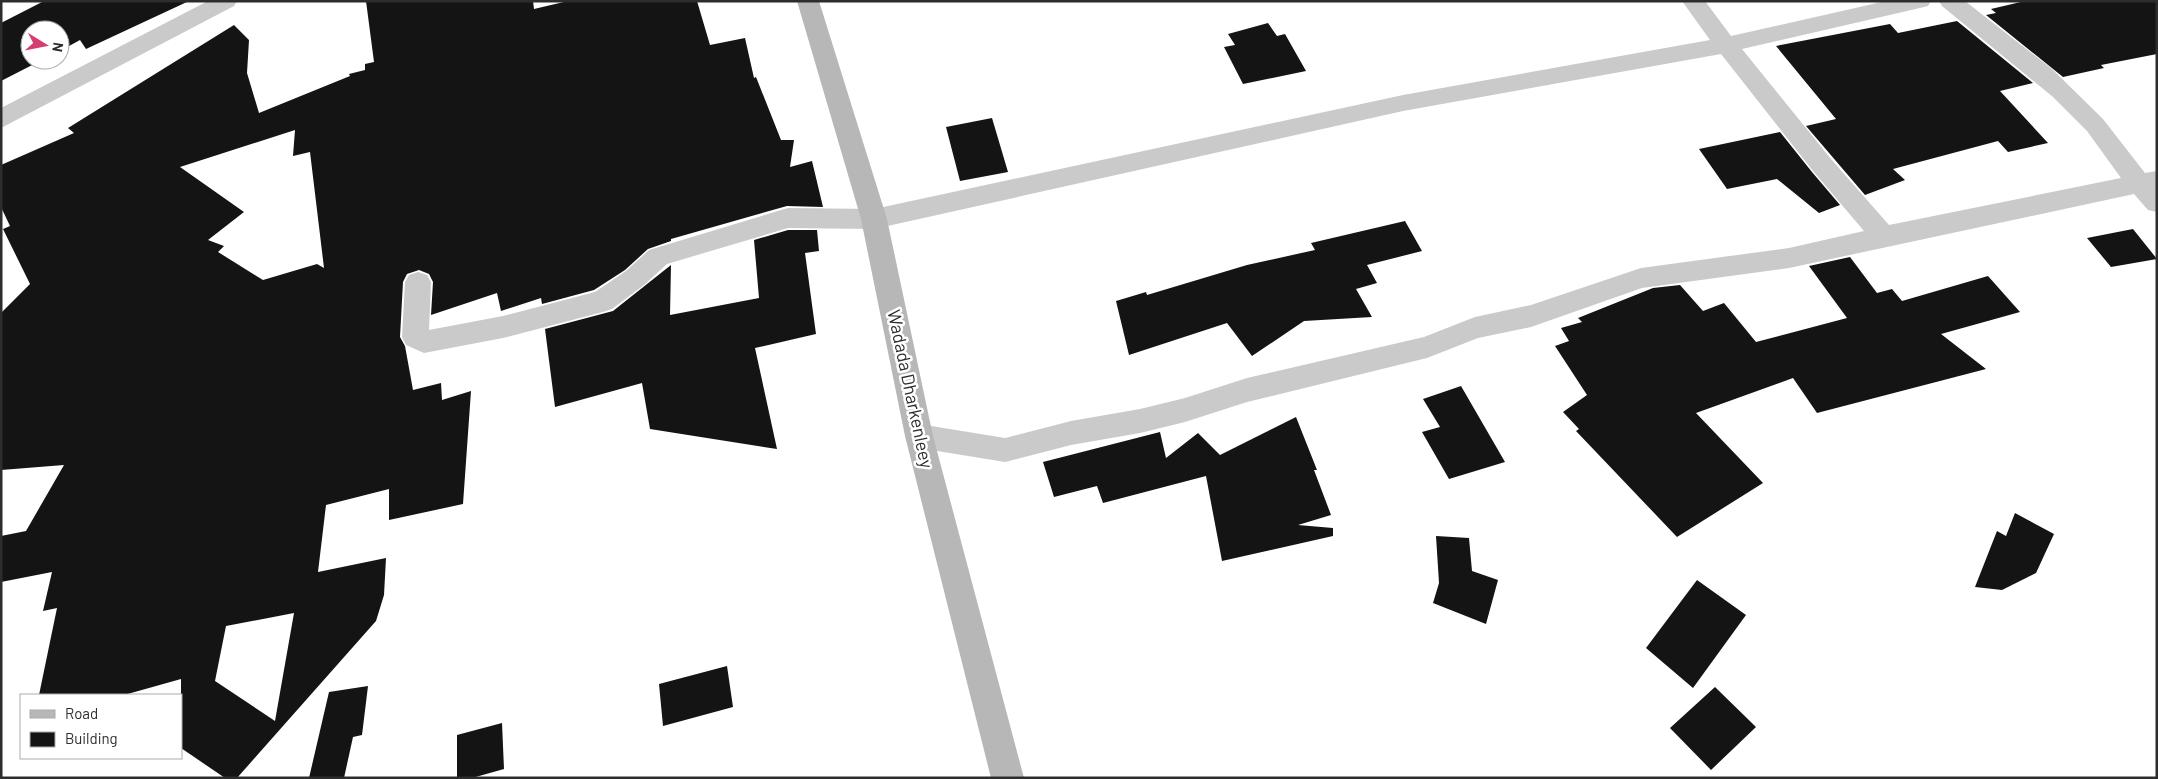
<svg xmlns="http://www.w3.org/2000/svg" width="2158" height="779" font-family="Barlow,sans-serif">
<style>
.building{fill:#141414;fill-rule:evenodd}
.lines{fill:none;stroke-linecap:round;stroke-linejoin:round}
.minor{fill:#cacaca;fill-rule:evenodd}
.secondary{fill:#b7b7b7;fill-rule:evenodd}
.labels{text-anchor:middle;stroke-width:5;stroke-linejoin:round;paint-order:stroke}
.street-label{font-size:18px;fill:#2d2d2d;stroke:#fff}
</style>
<rect width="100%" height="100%" fill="#fff"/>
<path class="building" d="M44 1H189L86 49 80 40 60 51V30H30V60H42L1 81V23Z
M366 1H533L534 9 568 1H697L710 45 745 38 754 78 756 77 781 140H794L790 167 812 161 823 207 787 206 671 239V241L648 249 625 270 594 290 542 304 541 298 501 311 497 293 431 315 433 282 429 274 419 270 407 274 403 282 400 337 405 346 413 390 441 383 442 400 471 391 463 504 389 520V489L326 505 318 572 386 558 384 595 376 621 237 778H225L181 748V679L124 695H39L57 608 43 611 52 572 1 582V536L26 531 64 465 1 470V313L30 284 3 229 10 226 1 207V165L74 133 68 128 234 25 249 40 247 73 259 113 350 76 349 74 365 70V64L374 62ZM295 130 293 156 310 152 324 268 317 264 263 280 218 252 224 246 208 240 244 212 180 167ZM294 613 275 721 215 681 226 626Z
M2025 1H2157V54L2101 65 2104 68 2063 77 1986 15 1996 13 1991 9Z
M1957 21 2033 83 2000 91 2048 143 2008 152 1998 141 1893 169 1905 180 1865 195 1806 126 1836 119 1776 46 1890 24 1898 33Z
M1268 23 1277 36 1285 34 1306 71 1243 84 1224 47 1235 45 1228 34Z
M992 118 1008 172 960 181 946 127Z
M1780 132 1812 172 1840 205 1819 213 1777 179 1727 189 1699 149Z
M1405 221 1422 251 1367 265 1377 283 1356 289 1372 317 1304 321 1252 356 1227 323 1129 355 1116 301 1146 292 1147 295 1247 265 1315 250 1311 243Z
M2133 229 2157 259 2111 267 2087 238Z
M788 230H817L819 251 805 253 816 334 755 348 777 449 650 429 642 383 555 407 545 329 613 311 671 265 670 315 759 298 754 240Z
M1850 257 1877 293 1892 289 1902 301 1988 276 2020 312 1941 334 1986 369 1817 413 1793 378 1696 413 1763 483 1677 537 1576 431 1579 429 1563 412 1587 395 1555 346 1569 341 1561 328 1582 322 1578 318 1653 288 1680 285 1703 311 1724 303 1756 342 1847 318 1809 266Z
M1461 386 1505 462 1449 479 1422 432 1440 427 1423 399Z
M1296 417 1317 470H1314L1331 515 1298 525 1333 528V536L1222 561 1206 476 1103 503 1097 486 1054 497 1043 462 1160 432 1166 458 1198 433 1220 455Z
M2015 513 2054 534 2036 573 2002 590 1975 587 1997 531 2006 536Z
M1436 536 1469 538 1472 571 1498 580 1486 624 1433 603 1439 583Z
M1697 580 1746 615 1693 688 1646 648Z
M727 666 733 707 663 726 659 684Z
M368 686 362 735 353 737 344 778H309L329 692Z
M1715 687 1756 727 1711 770 1670 728Z
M502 723 504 769 472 778H457V735Z"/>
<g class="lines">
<path class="minor" d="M208 1H237L234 6 1 128V108Z
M1682 1H1705L1731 36 1886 1H1931L1928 6 1920 8 1742 49 1831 159 1889 225 2121 178 2087 131 2053 97 1942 6 1939 1H1965L2052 69 2103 119 2145 173 2157 171V212L2148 210 2134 194 1789 268 1642 288 1531 327 1478 338 1427 358 1247 402 1185 422 1140 433 1071 445 1005 462 919 448 909 445 905 436 909 427 919 424 1005 438 1071 421 1140 409 1185 398 1247 378 1424 337 1475 317 1531 305 1641 268 1789 248 1864 231 1813 171 1721 54 1403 111 874 229 788 228 667 264 644 285 612 309 603 312 503 338 424 353 406 345 402 337 405 282 409 275 418 272 427 275 431 282 429 330 503 316 595 292 626 271 649 250 788 208 874 209 1403 95 1710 40Z"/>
<path class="secondary" d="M797 1H819L887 219 933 436 1024 778H991L905 436 861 219Z"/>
</g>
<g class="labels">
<g class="street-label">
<text transform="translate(910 389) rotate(78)" y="6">Wadada Dharkenleey</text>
</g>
</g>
<rect width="2158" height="779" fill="none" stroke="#2d2d2d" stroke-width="5"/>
<rect x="20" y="694" width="162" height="65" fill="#ffffff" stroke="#ababab"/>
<rect x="30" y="710" width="25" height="8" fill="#b7b7b7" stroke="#ababab"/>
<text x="65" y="719" font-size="15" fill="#2d2d2d">Road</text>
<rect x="30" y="732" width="25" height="15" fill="#141414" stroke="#ababab"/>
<text x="65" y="744" font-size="15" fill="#2d2d2d">Building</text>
<g transform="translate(45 45) rotate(100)"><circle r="24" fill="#ffffff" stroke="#ababab"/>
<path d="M0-4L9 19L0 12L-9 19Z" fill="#d53e6e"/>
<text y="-8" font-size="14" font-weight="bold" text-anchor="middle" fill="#2d2d2d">N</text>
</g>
</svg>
